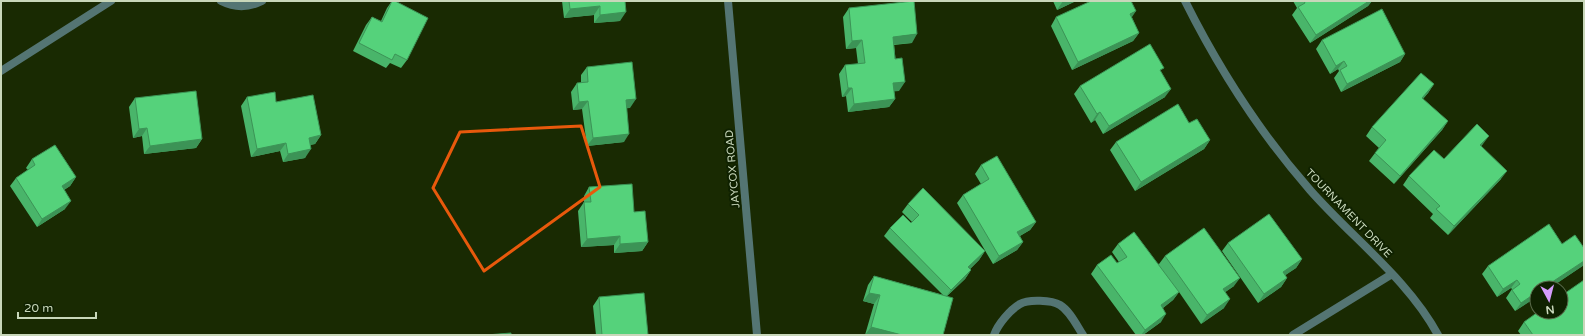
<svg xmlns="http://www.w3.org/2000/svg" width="1585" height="336" font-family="'Varela Round',sans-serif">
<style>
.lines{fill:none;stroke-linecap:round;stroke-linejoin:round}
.minor{stroke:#547573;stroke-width:8}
.tertiary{stroke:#547573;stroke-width:8}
.wall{fill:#49b56a}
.shaded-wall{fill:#3c9356}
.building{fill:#55d27b;stroke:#3c9356}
.marked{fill:none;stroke:#e8590c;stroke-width:3;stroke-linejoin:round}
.labels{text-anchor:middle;stroke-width:4;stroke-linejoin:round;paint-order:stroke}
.street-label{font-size:11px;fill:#c8d7ba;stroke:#0f2100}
</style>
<rect width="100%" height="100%" fill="#192a02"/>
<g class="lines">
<path class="minor" d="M221 1C235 8 248 8 262 1
M1185 1C1219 69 1260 133 1310 190 1352 238 1408 279 1438 335
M1 71 111 1
M994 335C998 324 1010 310 1020 304 1028 299 1052 300 1060 305 1070 311 1077 326 1083 335
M1293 335 1392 274"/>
<path class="tertiary" d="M728 1 757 335"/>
</g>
<path class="wall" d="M392 1 407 60 401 68 390 63 386 68 353 51 366 25 372 17 381 21 387 8Z
M562 1H625L620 21 594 23V15L564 18Z
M1053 1H1076L1057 10Z
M1293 1H1372L1368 6 1310 43 1292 15 1297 8Z
M849 8 912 43 894 45 899 91H894L895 99 889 107 848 112 846 96 842 97 839 74 845 65 858 64 856 48 846 49 843 17Z
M1056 17 1132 18 1139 33 1133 41 1072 70 1051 26Z
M1322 40 1405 54 1400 62 1341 92 1334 78 1339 71 1338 69 1330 74 1316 49Z
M587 67 630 108H627L624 142 587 146 582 109 573 110 571 92 577 83H581V75Z
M1161 72 1165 97 1103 134 1095 120 1091 123 1074 94 1080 86Z
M1434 84 1428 93 1423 99 1448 121 1442 130 1394 184 1369 161 1375 153 1379 148 1366 136 1372 127Z
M247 97 321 135 315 144 310 145 305 158 283 162 280 151 251 157 241 106Z
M135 98 202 139 196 148 144 154 142 136 133 138 129 107Z
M1189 123 1210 140 1204 149 1135 191 1110 150 1116 142Z
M1483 144 1481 146 1501 179 1448 235 1430 218 1433 214 1403 185 1409 176 1444 159Z
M32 159 76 177 70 186 64 190 65 209 37 227 10 186 16 178 28 170 26 168Z
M981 165 1036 222 1030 230 1020 236 1023 242 1017 250 993 264 957 203 963 195 981 184 975 174Z
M589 187 634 212 648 242 642 251 614 253V245L581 247 578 211 584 202V196Z
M908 204 985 251 979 260 970 269 971 270 965 279 947 296 865 335 874 304 863 301 868 285 874 276 943 295 884 236 890 228 911 223 912 222 902 212Z
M1228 243 1302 259 1296 268 1285 275 1287 278 1281 287 1258 303 1222 251Z
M1118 244 1159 264 1165 256 1234 286 1225 292 1224 308 1201 324 1179 292 1173 300 1163 308 1161 322 1143 335H1136L1091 274 1097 265 1117 263 1119 262 1112 252Z
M1584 248V265L1515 311 1506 298 1512 289 1511 288 1497 297 1482 274 1488 266Z
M599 297 648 335H596L593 306Z
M1524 322 1584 335H1521L1518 331Z"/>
<path class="shaded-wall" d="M1063 1H1076L1057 10Z
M1369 1H1372L1368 6 1310 43 1316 35Z
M600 6 594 15 564 18 570 9Z
M1136 11 1130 20V14Z
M626 12 620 21 594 23 600 15Z
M1139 33 1133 41 1072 70 1078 62Z
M917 34 912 43 887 45 893 37Z
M862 40 856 48 846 49 852 41Z
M1405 54 1400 62 1341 92 1347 84Z
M1344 61 1338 69 1330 74 1336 66Z
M905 82 899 91 888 92 893 83Z
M1434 84 1428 93 1416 106 1422 98Z
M848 88H852L846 96 842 97Z
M1171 89 1165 97 1103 134 1109 126Z
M636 99 630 108 620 109 626 100Z
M895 99 889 107 848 112 854 104Z
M588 101 582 109 573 110 579 102Z
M1100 112 1095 120 1091 123 1097 114Z
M1448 121 1442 130 1394 184 1400 176Z
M147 128 142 136 133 138 139 129Z
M629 134 624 142 587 146 593 138Z
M321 135 315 144 303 146 309 138Z
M1489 136 1483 144 1474 153 1480 145Z
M202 139 196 148 144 154 150 146Z
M1210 140 1204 149 1135 191 1141 182Z
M286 143 280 151 251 157 257 149Z
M311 149 305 158 283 162 288 154Z
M1507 171 1501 179 1448 235 1454 226Z
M76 177 70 186 56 195 62 186Z
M71 201 65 209 37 227 42 219Z
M1036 222 1030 230 1011 241 1017 232Z
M620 236 614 245 581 247 587 239Z
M648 242 642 251 614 253 620 244Z
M1023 242 1017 250 993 264 999 256Z
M985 251 979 260 963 276 968 267Z
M1302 259 1296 268 1277 281 1283 272Z
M1584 261V265L1550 288H1543Z
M971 270 965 279 945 298 951 290Z
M1240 278 1234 286 1217 298 1223 289Z
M1287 278 1281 287 1258 303 1264 294Z
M1517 280 1511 288 1497 297 1503 289Z
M1179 292 1173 300 1155 314 1161 305Z
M1537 292V297L1515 311 1521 303Z
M869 293 880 295 874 304 863 301Z
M1230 299 1224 308 1201 324 1207 315Z
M1166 314 1161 322 1143 335H1141L1145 330Z
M871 327 902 335H865Z"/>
<path class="building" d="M392 1H395L428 18 407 60 395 54 392 60 359 43 372 17 382 22Z
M569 1H625L626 12 600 15V6L570 9Z
M914 1 917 34 893 37 895 59 902 58 905 82 893 83 895 99 854 104 852 88H848L845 65 865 63 862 40 852 41 849 8Z
M1091 1H1131L1136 11 1130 14 1139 33 1078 62 1056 17Z
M1304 1H1369L1316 35 1298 7 1305 3Z
M1382 9 1405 54 1347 84 1340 70 1347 66 1344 61 1336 66 1322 40Z
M1150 44 1164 68 1160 70 1171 89 1109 126 1100 112 1097 114 1080 86Z
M632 62 636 99 626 100 629 134 593 138 588 101 579 102 577 83 588 82 587 67Z
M1421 73 1434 84 1422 98 1448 121 1400 176 1375 153 1386 140 1372 127Z
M196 91 202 139 150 146 147 128 139 129 135 98Z
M275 92 276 102 313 95 321 135 309 138 311 149 288 154 286 143 257 149 247 97Z
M1178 104 1189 123 1197 119 1210 140 1141 182 1116 142Z
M1477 124 1489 136 1480 145 1507 171 1454 226 1436 209 1440 206 1409 176 1434 150 1444 159Z
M55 145 76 177 62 186 71 201 42 219 16 178 35 165 32 159Z
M997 156 1036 222 1017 232 1023 242 999 256 963 195 989 179 981 165Z
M632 184 634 212 645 211 648 242 620 244V236L587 239 584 202H591L589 187Z
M923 188 985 251 968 267 971 270 951 290 890 228 903 215 911 223 919 215 908 204Z
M1269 214 1302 259 1283 272 1287 278 1264 294 1228 243Z
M1549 224 1562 244 1575 235 1584 248V261L1543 288H1537V292L1521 303 1512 290 1520 284 1517 280 1503 289 1488 266Z
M1204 228 1240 278 1223 289 1230 299 1207 315 1165 256Z
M1134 232 1179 292 1161 305 1166 314 1145 330 1097 265 1111 255 1117 263 1127 257 1118 244Z
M874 276 953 298 943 335H902L871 327 880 295 869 293Z
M1584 280V335H1533L1524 322 1538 312H1561V296Z
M644 293 648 335H602L599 297Z
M511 333V335H486Z"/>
<path class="marked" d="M581 126 600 187 484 271 433 188 460 132Z"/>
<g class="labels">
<g class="street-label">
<text transform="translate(732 169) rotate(-95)" y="4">JAYCOX ROAD</text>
<text transform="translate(1349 213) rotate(46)" y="4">TOURNAMENT DRIVE</text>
</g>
</g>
<rect width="1585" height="336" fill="none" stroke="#c8d7ba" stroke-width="4"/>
<g transform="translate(1549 300) rotate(173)"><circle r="19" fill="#0f2100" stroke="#596a4a"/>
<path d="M0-3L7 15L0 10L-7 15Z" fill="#d49cfb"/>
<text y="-6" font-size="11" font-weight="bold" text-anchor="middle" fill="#c8d7ba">N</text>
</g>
<path d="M18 312v6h78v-6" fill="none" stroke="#c8d7ba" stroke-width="2"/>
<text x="24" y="312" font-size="12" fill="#c8d7ba" stroke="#0f2100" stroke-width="3" paint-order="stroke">20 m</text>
</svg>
